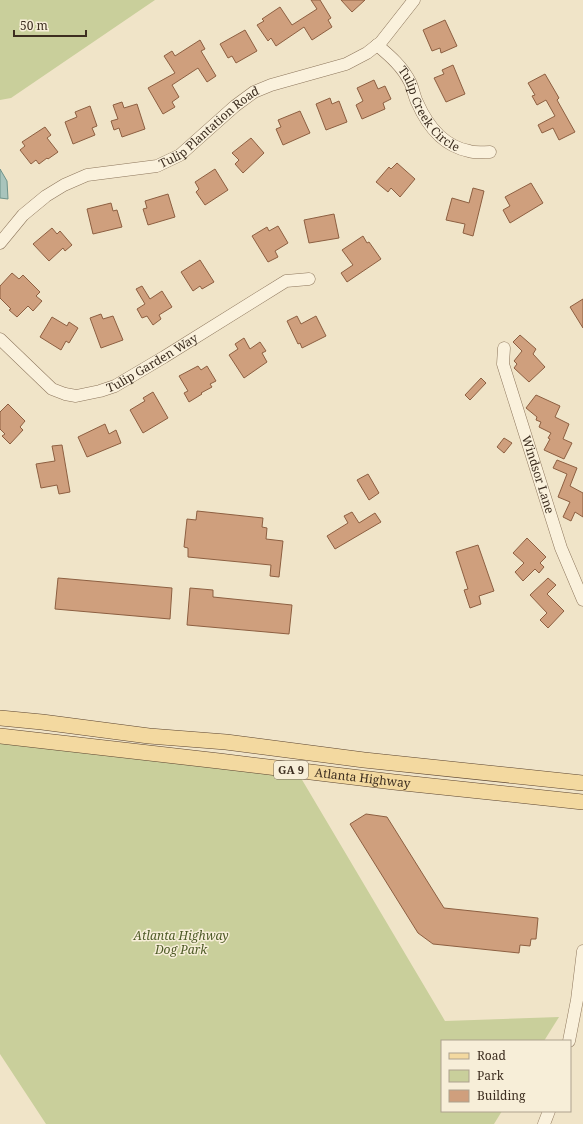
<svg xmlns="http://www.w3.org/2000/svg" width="583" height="1124" font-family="'Noto Serif',serif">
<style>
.green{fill:#c9cf9b}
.water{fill:#a9c4bc;stroke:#6f938a}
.building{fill:#cf9f7d;stroke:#8d5f41}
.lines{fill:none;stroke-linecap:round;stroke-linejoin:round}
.minor-casing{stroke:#8d765c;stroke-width:13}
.major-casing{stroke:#5b4430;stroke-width:16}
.minor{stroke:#faf1dc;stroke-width:12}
.major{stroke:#f3d9a0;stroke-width:15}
.labels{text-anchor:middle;stroke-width:3;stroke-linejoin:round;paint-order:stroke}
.shield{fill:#f7eed8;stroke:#756857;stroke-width:1}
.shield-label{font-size:11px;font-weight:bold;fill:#3d2e20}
.street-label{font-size:12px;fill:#3d2e20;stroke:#f7eed8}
.park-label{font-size:12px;font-style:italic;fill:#4d5a26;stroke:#f7eed8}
</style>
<rect width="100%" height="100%" fill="#f0e4c8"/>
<path class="green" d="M0 0H155L11 98 0 100Z
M0 740 298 773 445 1021 559 1017 544 1041H442V1111H502L494 1124H46L0 1054Z"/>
<path class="water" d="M0 169 7 181 8 199 0 198Z"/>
<path class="building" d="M311 0H320L331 18 328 20 332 27 312 40 304 27 276 46 271 38 268 41 257 25 264 21 262 19 280 7 292 25 317 9Z
M341 0H365L352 12Z
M445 20 457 46 441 53 440 48 432 51 423 30Z
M245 30 257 51 236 63 232 56 228 58 220 44Z
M200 40 205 49 201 51 216 76 207 82 198 68 172 85 179 97 172 102 175 107 163 114 148 88 175 73 164 56 172 51 175 56Z
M453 65 465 94 446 102 434 78 444 74 442 70Z
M545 74 559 98 557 100 575 132 559 140 553 128 542 133 538 125 555 116 546 100 537 105 532 96 535 95 528 83Z
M374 80 378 89 385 86 391 99 383 103 385 109 362 119 356 105 363 101 357 88Z
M330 98 332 104 339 101 347 122 326 130 316 104Z
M122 102 124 108 137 104 145 129 122 137 119 128 114 130 111 121 118 119 113 105Z
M90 106 97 126 92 128 95 135 73 144 65 122 77 117 75 112Z
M300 111 310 133 283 145 276 129 281 127 278 120Z
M45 127 51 135 47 138 58 152 48 159 47 158 39 164 36 160 31 164 20 150 25 146 22 142Z
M251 138 264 153 243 173 235 164 239 160 232 153Z
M397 163 415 179 400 197 391 188 388 192 376 182 389 167 391 169Z
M215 169 228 190 205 205 196 192 199 189 195 182Z
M531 183 543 203 510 223 503 210 510 206 505 197Z
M473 188 484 191 473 236 463 233 465 224 446 220 452 198 469 203Z
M168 194 175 217 148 225 143 209 147 208 145 201Z
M111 203 113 211 117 210 122 227 93 234 87 209Z
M334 214 339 238 309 243 304 220Z
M278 226 288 243 275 251 278 257 268 262 252 236 267 227 269 231Z
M52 228 57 234 60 231 72 245 65 251 63 248 49 261 33 244Z
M363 236 367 243 369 242 381 259 347 282 341 273 353 265 342 250Z
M200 260 214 282 202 289 200 286 193 291 181 272Z
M12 273 19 279 23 275 40 292 36 296 42 301 33 311 28 306 17 317 9 310 11 309 0 298V286Z
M142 286 150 299 162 291 172 307 159 315 161 319 153 325 147 316 142 318 137 309 145 304 136 289Z
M583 299V328L570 307Z
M101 314 103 319 113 316 123 340 101 348 90 318Z
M297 316 301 324 316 316 326 336 302 348 300 343 298 344 287 321Z
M52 317 67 326 69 322 78 328 69 343 66 341 61 350 40 337Z
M520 335 536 349 533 354 545 367 529 382 514 368 517 364 514 361 522 351 513 342Z
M244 338 250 349 260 342 266 351 262 353 267 362 244 378 229 355 238 349 235 344Z
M198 366 201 370 207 366 216 381 210 384 212 387 201 393 202 394 189 402 184 393 188 391 179 376Z
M481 378 486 383 470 400 465 395Z
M153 392 168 418 143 433 130 410 145 401 143 398Z
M536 395 560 406 555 417 569 424 563 439 572 443 564 459 544 450 550 439 548 438 551 433 539 427 541 422 536 420 537 417 526 408Z
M8 404 25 421 20 427 23 430 10 444 2 436 5 434 0 429V412Z
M105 424 109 434 116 430 121 443 87 457 78 437Z
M504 438 512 443 504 453 497 447Z
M62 445 70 492 59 494 57 485 41 488 36 464 55 461 52 446Z
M557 460 577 468 570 486 583 493V517L575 512 571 521 563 517 570 502 558 497 567 474 553 468Z
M368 474 379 493 369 500 357 480Z
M197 511 263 518 262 527 267 528 266 539 283 541 279 577 270 576 271 565 188 557V548L184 547 187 519 196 520Z
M352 512 359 523 375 513 381 522 335 549 327 536 348 523 344 516Z
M527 538 546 557 540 563 544 567 539 573 535 569 523 581 515 572 524 563 513 553Z
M478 545 494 591 479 596 481 604 470 608 464 590 468 589 456 552Z
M58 578 172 588 170 619 55 609Z
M548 578 556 585 547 594 564 611 548 628 540 620 547 613 530 595Z
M190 588 213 590V597L292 605 289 634 187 625Z
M366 814 387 817 444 908 538 918 536 939H531L530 946 520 945 519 953 433 944 418 933 350 824Z"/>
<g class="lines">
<defs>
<g id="minor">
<path id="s1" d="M377 45C390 56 402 66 410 82 413 88 414 96 417 102 427 125 443 146 469 151 475 153 483 152 490 152"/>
<path id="s2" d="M0 243 23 215 46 196 64 185 87 175 157 166 180 155 235 106 254 92 271 85 346 64 367 53 381 42 414 0"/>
<path id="s3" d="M0 339 52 389 65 394 76 396 100 391 115 386 164 357 286 281 309 279"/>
<path id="s4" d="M504 348 503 364 561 548 583 600"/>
<path d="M569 1041 577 1000 583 951"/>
<path d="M544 1124 549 1111"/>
</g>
<g id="major">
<path d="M0 718 42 722 149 736 226 742 364 760 583 783"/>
<path id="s5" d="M0 736 219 761 394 782 583 802"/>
</g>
</defs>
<use href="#minor" class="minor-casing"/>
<use href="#major" class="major-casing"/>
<use href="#minor" class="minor"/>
<use href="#major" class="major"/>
</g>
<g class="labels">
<rect class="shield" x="274" y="761" width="34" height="18" rx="3"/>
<g class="shield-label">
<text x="291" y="774">GA 9</text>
</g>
<g class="street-label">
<text dy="4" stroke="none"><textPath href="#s1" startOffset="84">Tulip Creek Circle</textPath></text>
<text dy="4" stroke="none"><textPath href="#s2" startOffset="248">Tulip Plantation Road</textPath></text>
<text dy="4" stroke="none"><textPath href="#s3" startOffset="181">Tulip Garden Way</textPath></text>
<text dy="4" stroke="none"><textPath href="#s4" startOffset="132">Windsor Lane</textPath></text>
<text dy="4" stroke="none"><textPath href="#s5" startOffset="365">Atlanta Highway</textPath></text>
</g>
<g class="park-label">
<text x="181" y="940">Atlanta Highway<tspan x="181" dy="14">Dog Park</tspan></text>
</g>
</g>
<rect x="441" y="1040" width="130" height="72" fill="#f7eed8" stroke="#ada18e"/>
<rect x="449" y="1053" width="20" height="6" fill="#f3d9a0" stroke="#ada18e"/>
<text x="477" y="1060" font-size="12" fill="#3d2e20">Road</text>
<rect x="449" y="1070" width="20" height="12" fill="#c9cf9b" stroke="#ada18e"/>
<text x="477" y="1080" font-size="12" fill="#3d2e20">Park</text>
<rect x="449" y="1090" width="20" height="12" fill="#cf9f7d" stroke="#ada18e"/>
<text x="477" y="1100" font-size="12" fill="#3d2e20">Building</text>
<path d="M14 30v6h72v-6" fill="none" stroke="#3d2e20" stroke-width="2"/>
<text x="20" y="30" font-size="12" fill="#3d2e20" stroke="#f7eed8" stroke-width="3" paint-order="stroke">50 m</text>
</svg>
